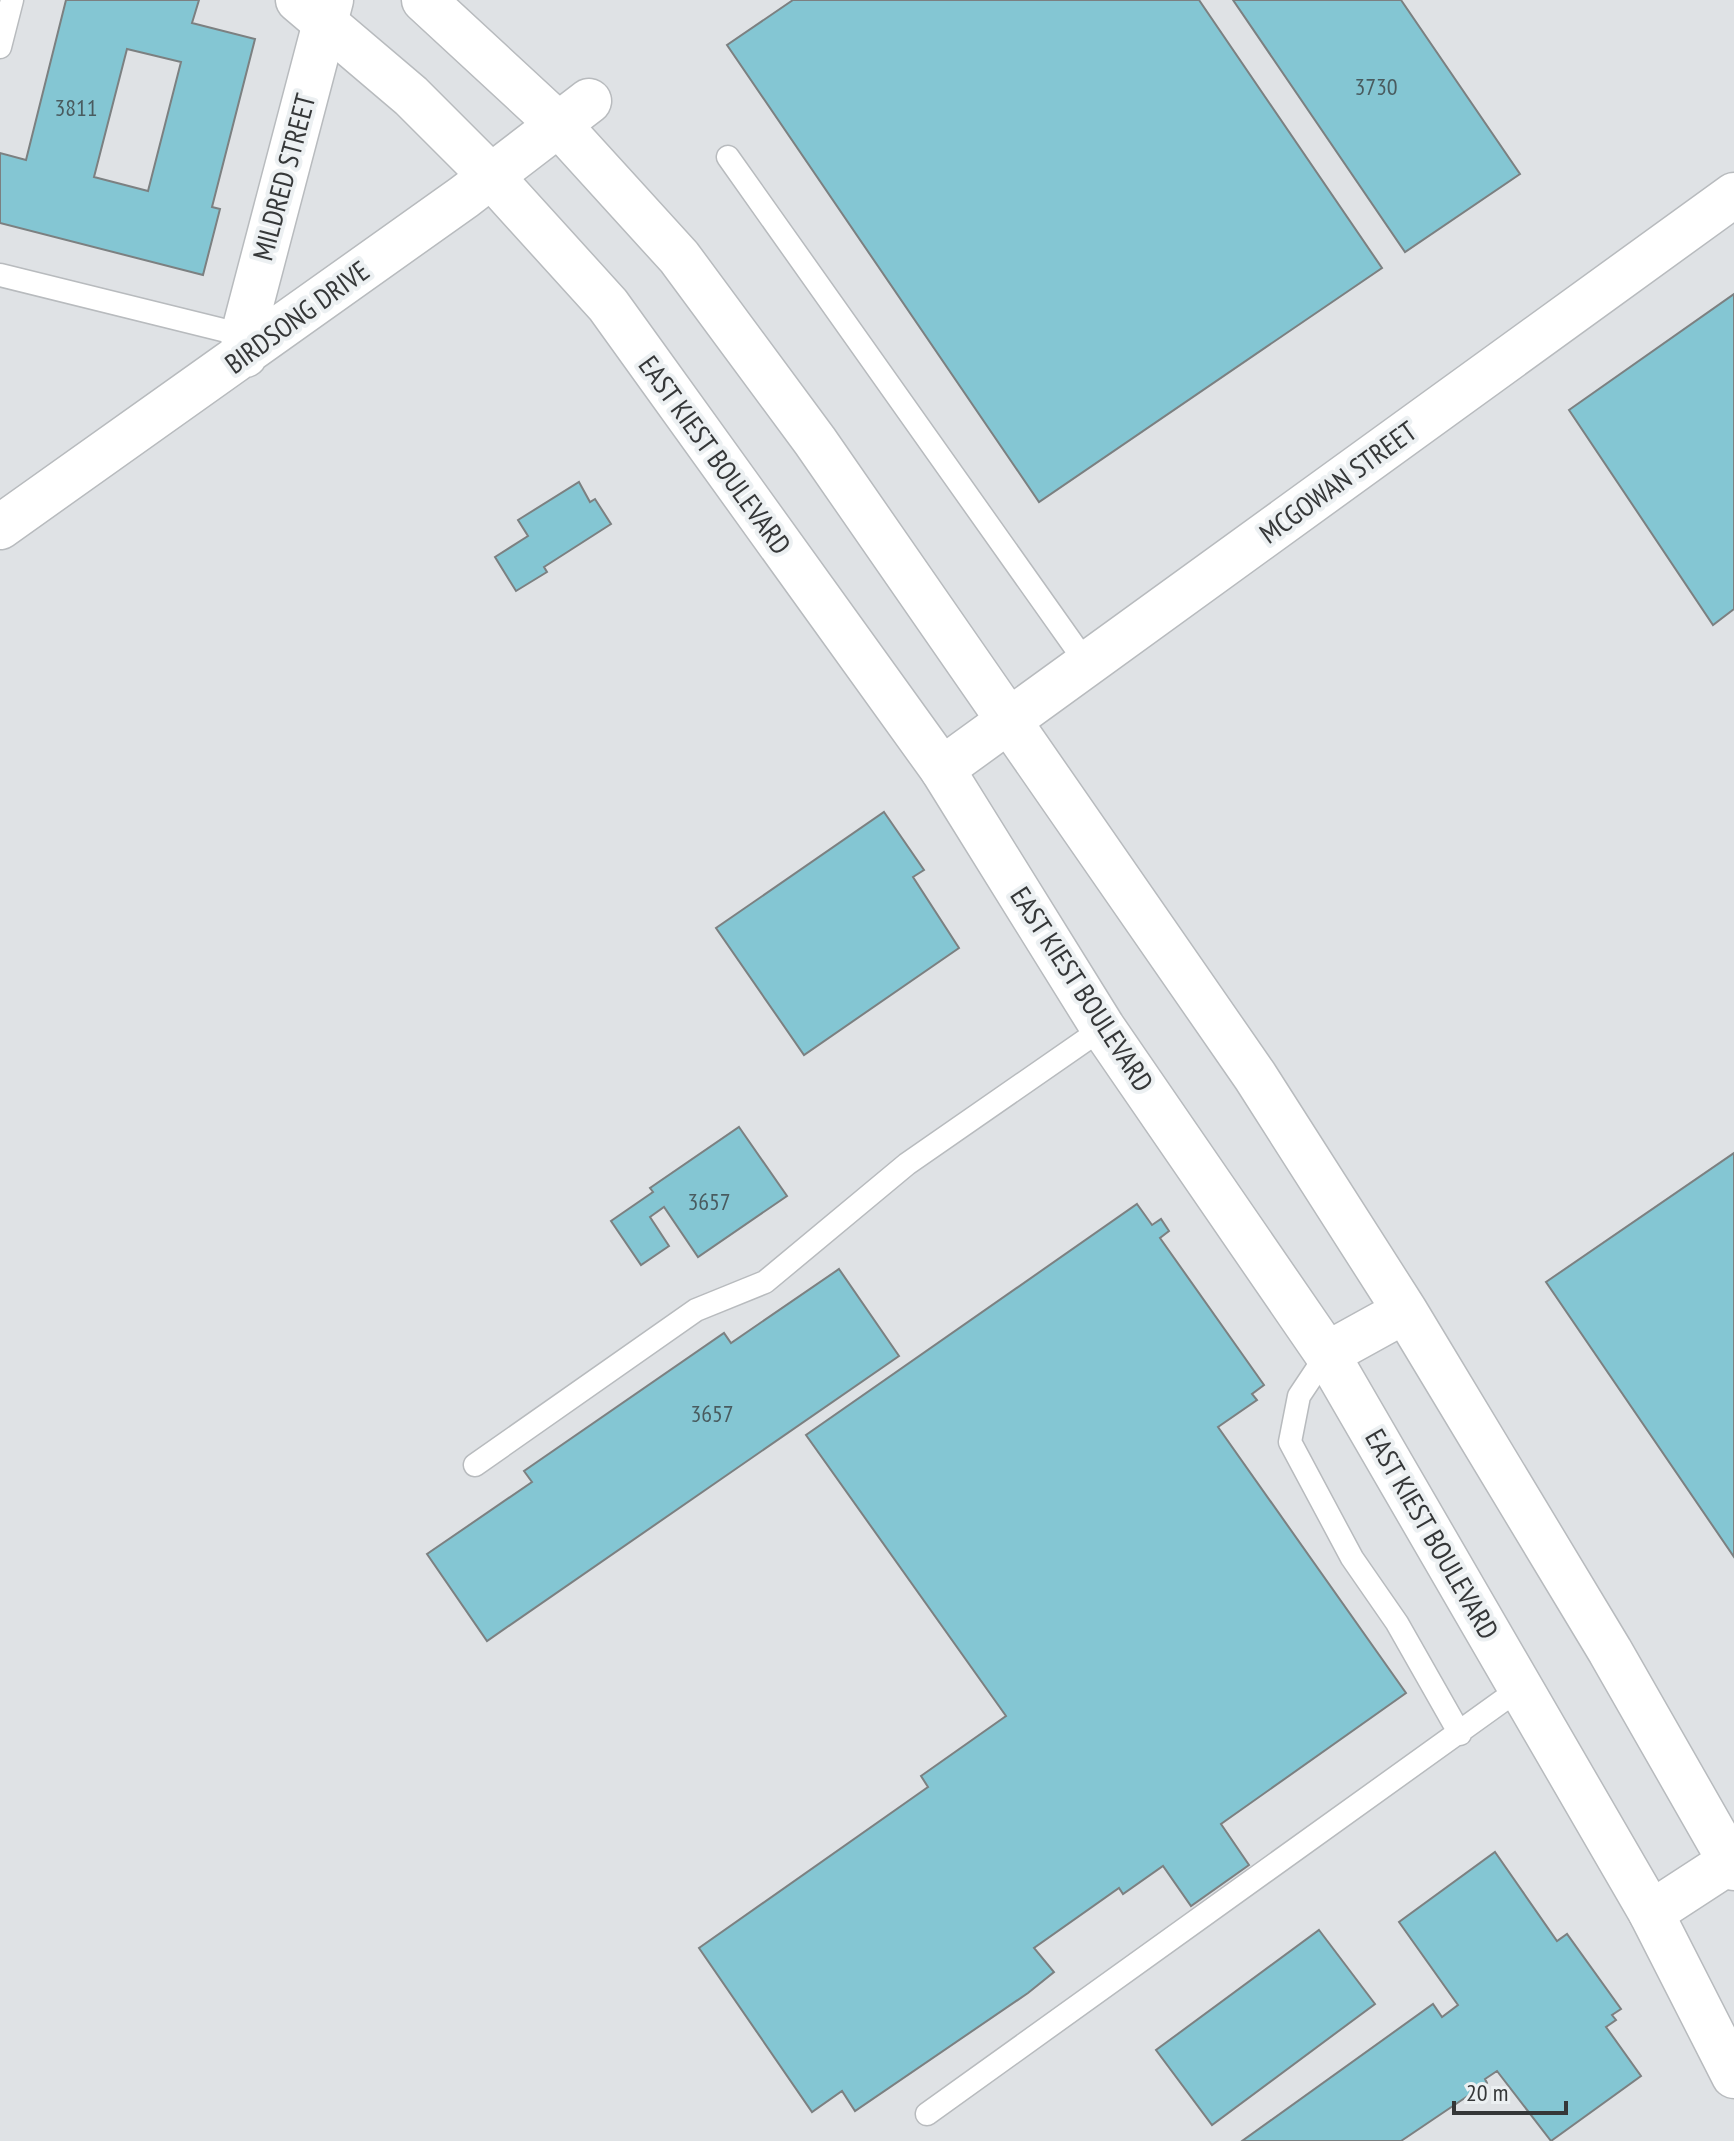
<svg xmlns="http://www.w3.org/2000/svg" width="1734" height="2141" font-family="'PT Sans Narrow',sans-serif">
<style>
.building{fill:#84c6d3;stroke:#7c8081;stroke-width:2;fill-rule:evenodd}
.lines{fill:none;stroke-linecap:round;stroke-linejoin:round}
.service-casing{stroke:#b8bbbe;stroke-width:25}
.minor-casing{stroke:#b8bbbe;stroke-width:47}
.secondary-casing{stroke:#b8bbbe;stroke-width:47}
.service{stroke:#fff;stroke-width:22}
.minor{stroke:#fff;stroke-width:44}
.secondary{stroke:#fff;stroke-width:44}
.labels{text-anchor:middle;stroke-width:8;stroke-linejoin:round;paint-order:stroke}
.number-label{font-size:24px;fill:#495b5f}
.street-label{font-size:28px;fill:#353738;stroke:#ecf0f2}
</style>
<rect width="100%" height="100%" fill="#dfe2e5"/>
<path class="building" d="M66 0H199L192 23 255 39 212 207 220 209 203 275 0 223V153L26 160ZM127 49 181 62 148 191 94 177Z
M793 0H1199L1382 268 1039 502 727 45Z
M1233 0H1401L1520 174 1405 252Z
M1734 294V609L1713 625 1569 410Z
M579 482 590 502 595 499 611 524 544 567 547 572 516 591 495 557 528 536 518 520Z
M884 812 924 870 913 877 959 948 804 1055 716 928Z
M739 1127 787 1196 698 1257 664 1207 650 1217 669 1246 641 1265 611 1221 653 1192 650 1188Z
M1734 1153V1557L1546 1282Z
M1137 1204 1152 1225 1161 1219 1169 1231 1160 1238 1264 1385 1252 1394 1257 1400 1218 1427 1406 1693 1221 1824 1249 1865 1191 1906 1163 1866 1123 1894 1119 1888 1034 1948 1054 1972 1028 1993 855 2111 842 2091 812 2112 699 1948 928 1787 921 1776 1006 1716 806 1435Z
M839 1269 899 1356 487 1641 427 1554 532 1482 524 1471 724 1333 731 1343Z
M1495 1852 1557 1941 1567 1934 1621 2009 1612 2015 1616 2020 1606 2027 1641 2076 1551 2141 1497 2071 1485 2079 1487 2083 1401 2141H1242L1433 2004 1442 2017 1458 2005 1399 1922Z
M1319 1930 1375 2004 1212 2125 1156 2050Z"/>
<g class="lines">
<defs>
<path id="service" d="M0 47 12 0
M728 157 1087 664
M0 275 243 335
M1327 1354 1299 1396 1290 1442 1352 1558 1397 1623 1460 1734
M475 1465 696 1310 765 1282 907 1164 1103 1028
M927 2114 1519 1689"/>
<path id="minor" d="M245 355 243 335 331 0
M0 527 464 197 589 101
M942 769 1734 195
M1651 1913 1734 1859"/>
<path id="secondary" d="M298 0 411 96 491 176 608 305 942 769 1103 1028 1327 1354 1651 1913 1734 2076
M424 0 558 124 679 257 815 441 1255 1076 1405 1311 1610 1651 1734 1868
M1327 1354 1405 1311"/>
</defs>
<use href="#service" class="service-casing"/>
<use href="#minor" class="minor-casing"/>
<use href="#secondary" class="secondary-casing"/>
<use href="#service" class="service"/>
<use href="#minor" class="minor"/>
<use href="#secondary" class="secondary"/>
</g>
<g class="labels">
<g class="number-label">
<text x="1376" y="95">3730</text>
<text x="76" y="116">3811</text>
<text x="709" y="1210">3657</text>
<text x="712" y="1422">3657</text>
</g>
<g class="street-label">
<text transform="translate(284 177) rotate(-75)" y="10">MILDRED STREET</text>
<text transform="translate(297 317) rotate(-36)" y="10">BIRDSONG DRIVE</text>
<text transform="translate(715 455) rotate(54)" y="10">EAST KIEST BOULEVARD</text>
<text transform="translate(1338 482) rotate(-36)" y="10">MCGOWAN STREET</text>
<text transform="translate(1082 989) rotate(57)" y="10">EAST KIEST BOULEVARD</text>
<text transform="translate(1432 1534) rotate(60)" y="10">EAST KIEST BOULEVARD</text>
</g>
</g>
<path d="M1454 2101v12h112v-12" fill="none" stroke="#353738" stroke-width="4"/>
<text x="1466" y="2101" font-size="24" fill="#353738" stroke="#ecf0f2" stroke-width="6" paint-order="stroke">20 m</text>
</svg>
